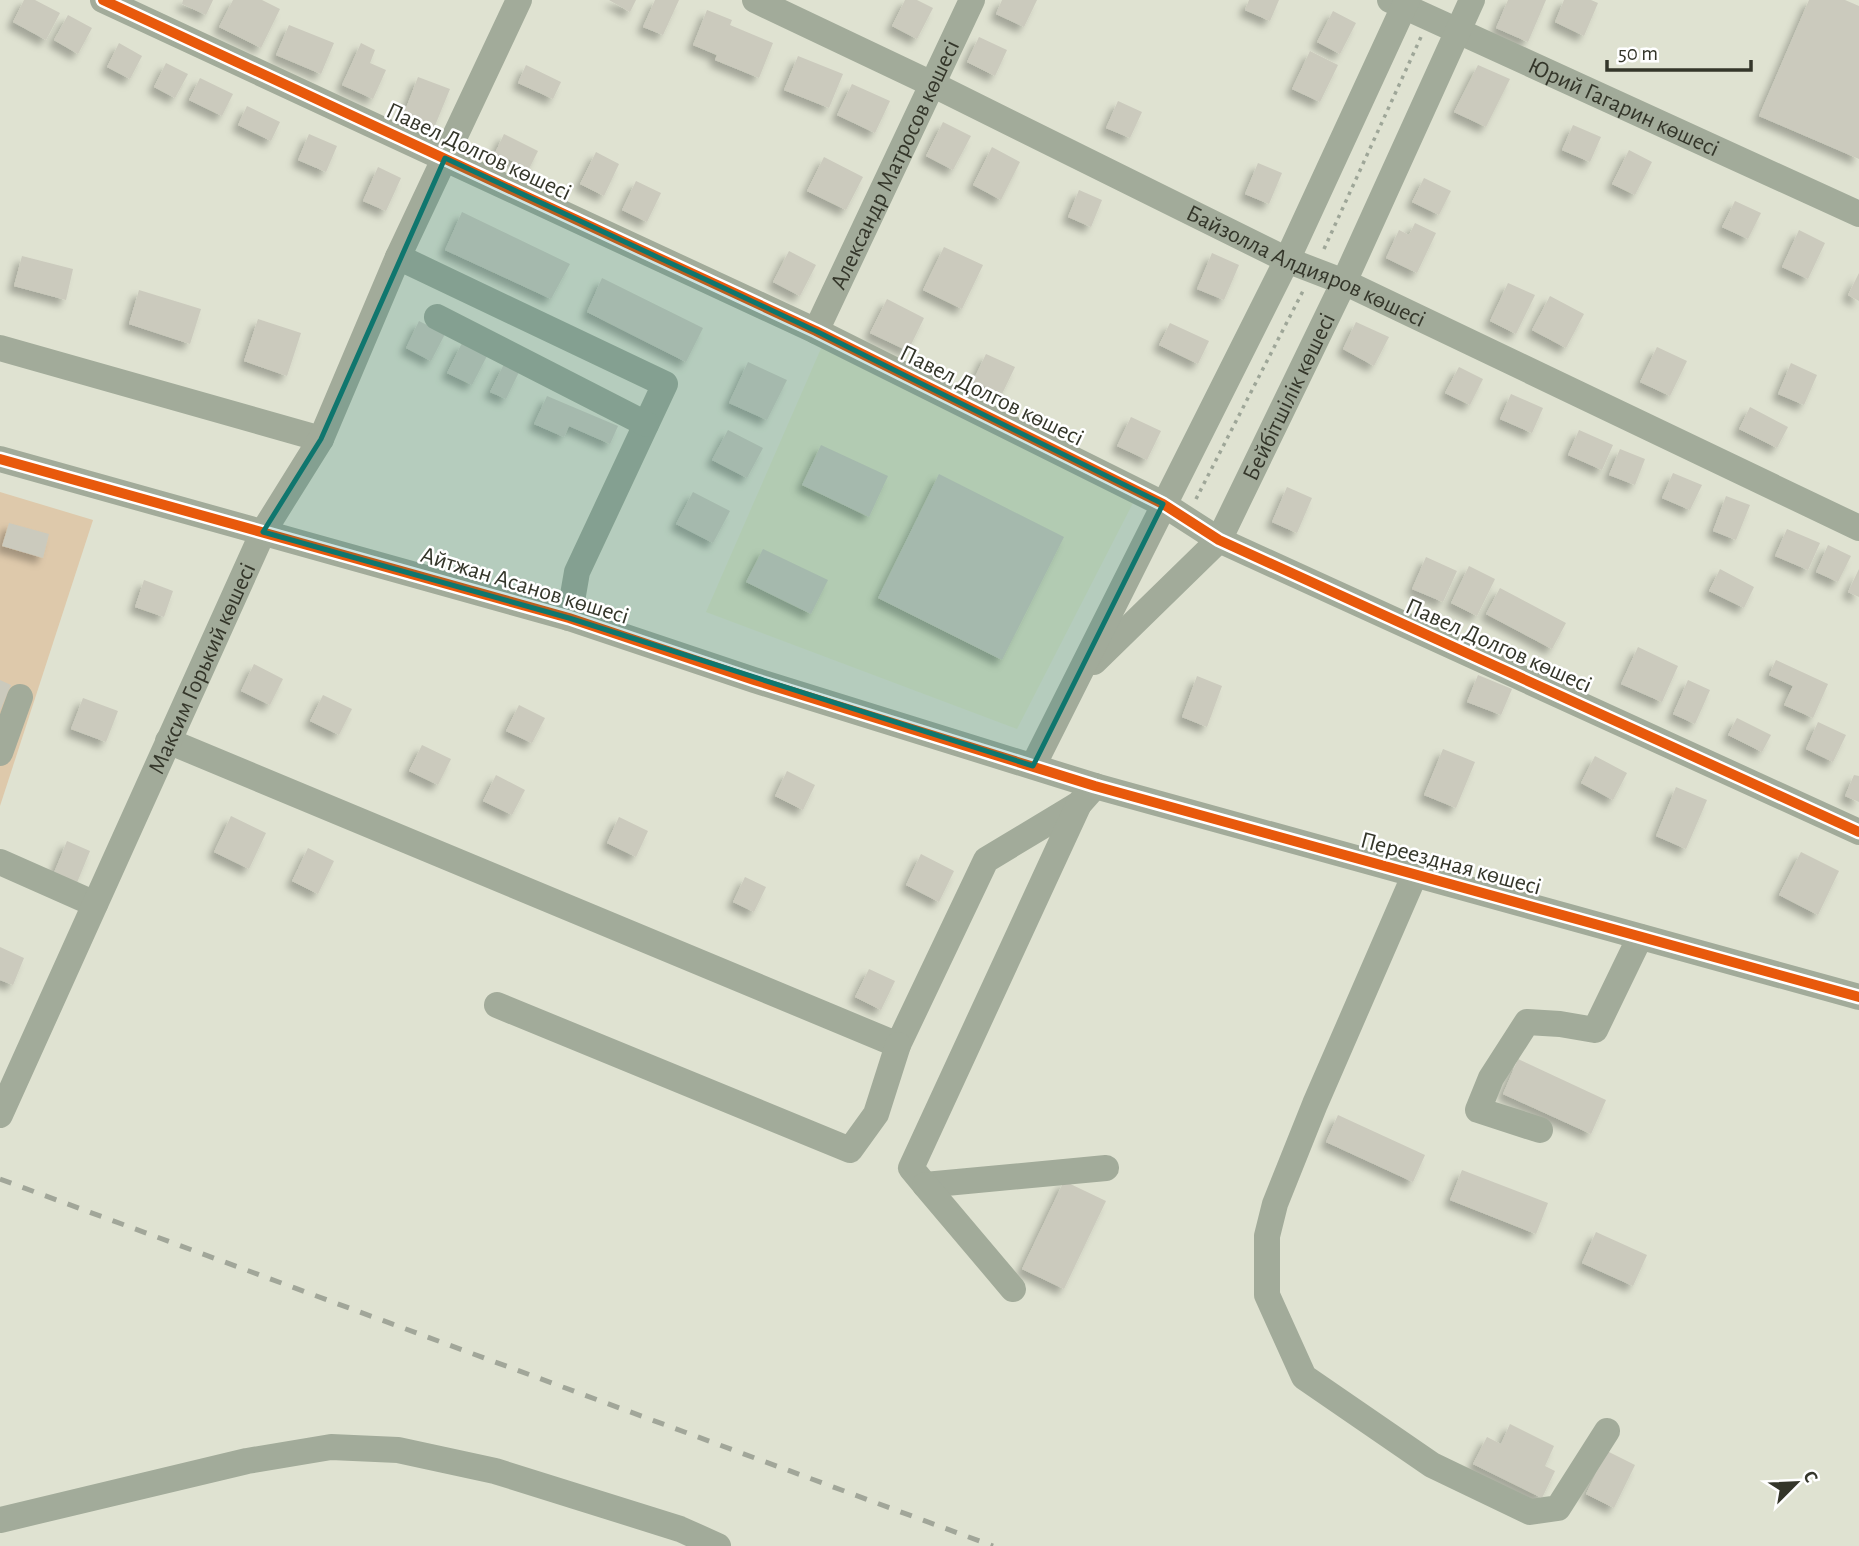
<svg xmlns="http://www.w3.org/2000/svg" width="1859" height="1546" font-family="'Alegreya Sans',sans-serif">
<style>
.built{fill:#dbe0c3}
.green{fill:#dec9ab}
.building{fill:#cbcabd;filter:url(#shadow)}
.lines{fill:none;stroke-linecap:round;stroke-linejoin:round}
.path{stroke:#9ea698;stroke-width:3.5;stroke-dasharray:3.5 5;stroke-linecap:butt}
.minor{stroke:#a2ab9a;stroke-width:26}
.rail{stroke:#a1a699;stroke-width:5;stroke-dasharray:12 12;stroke-linecap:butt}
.cycleway-casing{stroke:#fff;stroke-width:15}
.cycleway{stroke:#e8590c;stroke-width:10}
.marked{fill:#0f766e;fill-opacity:0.2;stroke:#0f766e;stroke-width:5;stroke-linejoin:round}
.labels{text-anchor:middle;stroke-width:5;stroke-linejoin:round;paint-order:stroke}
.street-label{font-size:24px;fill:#34362a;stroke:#fff}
</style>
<defs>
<filter id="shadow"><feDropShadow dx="-6" dy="6" stdDeviation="3.5" flood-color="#0004"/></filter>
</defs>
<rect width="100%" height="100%" fill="#dfe2d1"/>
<path class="built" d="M823 344 1135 499 1017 729 706 612Z"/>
<path class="green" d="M0 492 93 520 0 806Z"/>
<path class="building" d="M24 0H35L60 13 46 40 13 22Z
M183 0H213L206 15 182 4Z
M233 0H262L280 9 261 48 219 27Z
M609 0H636L630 12Z
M655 0H679L663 35 643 27Z
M905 0H917L933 8 917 39 892 26Z
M1002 0H1037L1024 27 996 14Z
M1249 0H1279L1270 21 1245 10Z
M1508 0H1546L1528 42 1496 28Z
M1564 0H1591L1598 3 1584 36 1555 22Z
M1809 0H1845L1859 6V159L1759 116Z
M707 10 732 20 730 25 773 43 759 78 715 60 717 55 693 45Z
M1333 11 1356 23 1340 54 1317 42Z
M68 15 92 28 78 54 54 40Z
M289 25 334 43 321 74 276 55Z
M979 37 1007 50 995 76 967 62Z
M119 43 142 56 130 79 107 67Z
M361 43 375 50 370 63 386 70 373 99 342 85Z
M1310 51 1338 65 1320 102 1292 89Z
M798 56 843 74 829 108 784 90Z
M166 63 188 74 175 98 154 87Z
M526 65 561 82 553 99 518 83Z
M1478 65 1510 79 1486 127 1454 112Z
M418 77 450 89 434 128 403 116Z
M200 78 233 94 222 116 189 100Z
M852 84 890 101 875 133 837 115Z
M1118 101 1142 112 1130 138 1106 128Z
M247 106 280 122 271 141 238 125Z
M943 122 971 136 953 170 926 156Z
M1573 125 1601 137 1590 162 1562 150Z
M309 134 337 146 326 172 298 160Z
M504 134 538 151 529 169 495 153Z
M992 147 1020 162 1001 200 973 185Z
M1629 150 1652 162 1635 195 1612 184Z
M596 152 619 164 604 196 580 184Z
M824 157 863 177 846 210 807 191Z
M1258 163 1282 173 1269 204 1245 194Z
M378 167 401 178 386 211 363 201Z
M1424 178 1451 191 1439 215 1412 202Z
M636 181 661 193 647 222 622 210Z
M1079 190 1102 200 1091 227 1068 217Z
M1735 201 1761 213 1748 239 1722 227Z
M462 212 570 264 551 299 445 250Z
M1415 223 1436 233 1417 273 1386 258 1399 230 1409 235Z
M1799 230 1825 243 1808 279 1782 267Z
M944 247 983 265 962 309 923 290Z
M789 251 816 265 800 296 773 282Z
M1212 253 1239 265 1224 300 1197 289Z
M22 256 73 269 66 300 14 286Z
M1859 273V301L1848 295Z
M602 278 703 328 686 362 587 312Z
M1508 283 1535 295 1516 334 1490 321Z
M139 290 201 309 190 344 129 324Z
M1550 296 1584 314 1566 348 1532 330Z
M887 299 924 318 908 351 870 333Z
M258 319 301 333 287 376 244 361Z
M419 321 445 334 431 361 406 348Z
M1356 322 1389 337 1374 366 1343 349Z
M1170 323 1209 341 1198 364 1159 345Z
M462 343 487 356 472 385 447 373Z
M1657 347 1687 361 1670 396 1640 382Z
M986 354 1015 367 1002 394 973 381Z
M748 362 787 380 767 420 729 403Z
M1791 363 1817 375 1804 405 1778 394Z
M504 364 519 372 506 399 490 392Z
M1459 367 1483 379 1470 405 1445 393Z
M1511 394 1543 408 1532 433 1500 419Z
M547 396 618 426 610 444 569 426 564 437 534 424Z
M1750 407 1788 427 1777 448 1739 429Z
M1131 417 1161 431 1147 460 1117 446Z
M728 430 763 448 747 478 712 460Z
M1579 430 1613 445 1602 470 1568 455Z
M821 445 888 476 869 517 802 485Z
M1620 449 1645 459 1635 485 1609 475Z
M1673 473 1702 485 1690 510 1662 498Z
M939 474 1064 537 1002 660 878 598Z
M1287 487 1312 498 1297 533 1272 522Z
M693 492 730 511 713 543 676 524Z
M1726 496 1750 505 1736 540 1713 531Z
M9 523 49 534 43 558 2 546Z
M1787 529 1820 543 1808 570 1775 556Z
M1828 545 1851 556 1838 582 1816 572Z
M763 549 828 580 811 614 746 582Z
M1426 557 1457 571 1443 602 1412 589Z
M1469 566 1495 579 1477 616 1451 603Z
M1720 569 1754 587 1744 608 1709 591Z
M1859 569V597L1848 592Z
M144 580 173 591 164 617 135 607Z
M1500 588 1566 623 1552 649 1486 614Z
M1638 647 1678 666 1662 702 1621 684Z
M1776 660 1828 684 1813 718 1784 705 1793 686 1769 675Z
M254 664 283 679 270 705 241 691Z
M1478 675 1512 689 1501 715 1467 702Z
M1197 676 1222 686 1207 727 1182 717Z
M0 680 11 685 0 711Z
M1688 680 1710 690 1695 724 1673 714Z
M323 695 352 709 339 735 310 721Z
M83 698 118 711 106 742 71 729Z
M519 705 545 718 532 743 506 731Z
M1737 718 1771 735 1762 752 1728 735Z
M1818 722 1846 735 1833 762 1806 749Z
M422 745 451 759 438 785 409 771Z
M1443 749 1475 762 1456 808 1424 795Z
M1595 756 1627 773 1613 800 1581 783Z
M787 771 815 785 803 810 775 796Z
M496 775 525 790 512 815 483 801Z
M1854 775 1859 776V802L1845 796Z
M1676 787 1707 800 1686 849 1656 836Z
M231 816 266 833 249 869 214 852Z
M619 817 648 831 636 857 607 843Z
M67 841 90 851 74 890 51 880Z
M308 848 334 861 318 894 292 881Z
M1801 852 1839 871 1818 915 1779 895Z
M921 854 954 871 939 902 906 885Z
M745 877 766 887 754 912 733 902Z
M0 947 24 958 13 985 0 980Z
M869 969 895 981 881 1010 855 997Z
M1518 1059 1606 1100 1591 1134 1503 1094Z
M1338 1115 1425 1155 1413 1182 1326 1142Z
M1462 1170 1548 1203 1536 1234 1450 1200Z
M1064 1181 1106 1201 1064 1289 1022 1269Z
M1596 1232 1647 1255 1633 1286 1582 1263Z
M1510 1424 1554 1446 1545 1466 1555 1471 1542 1498 1473 1464 1487 1437 1501 1444Z
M1607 1451 1635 1465 1614 1508 1586 1494Z"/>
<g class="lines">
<path class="path" d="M1324 249 1421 37
M1196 499 1303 291"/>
<g class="minor">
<path d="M103 0 816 331 1163 504 1219 540 1859 832"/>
<path id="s1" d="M755 0 932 84 1287 260 1344 282 1859 528"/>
<path id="s2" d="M1390 0 1859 214"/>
<path d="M398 257 665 384 577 572 569 618"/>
<path d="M437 317 646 424"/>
<path id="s3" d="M816 331 972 0"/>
<path d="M0 348 321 439"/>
<path d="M0 459 569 618 754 680 1095 786 1859 997"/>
<path id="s4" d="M1094 662 1219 540 1344 282 1472 0"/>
<path d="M168 741 898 1045 986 860 1079 804 1095 786"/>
<path d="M0 753 20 697"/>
<path d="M1033 766 1287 260 1407 0"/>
<path d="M1079 804 911 1168 925 1185 1106 1168"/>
<path d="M0 862 95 904"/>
<path d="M1415 874 1315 1104 1275 1204 1267 1236V1295L1304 1377 1432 1465 1530 1512 1558 1508 1607 1431"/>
<path d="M497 1005 850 1150 876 1114 898 1045"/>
<path id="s5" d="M0 1115 263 532 321 439 398 257 519 0"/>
<path d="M1540 1130 1478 1110 1491 1078 1527 1022 1560 1024 1595 1030 1640 937"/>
<path d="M925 1185 1013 1289"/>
<path d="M0 1520 247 1461 331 1447 398 1450 495 1471 680 1529 718 1546"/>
</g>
<path class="rail" d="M0 1179 993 1546"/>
<defs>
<path id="cycleway" d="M103 0 816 331 1163 504 1219 540 1859 832
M0 459 569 618 754 680 1095 786 1859 997"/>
</defs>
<use href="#cycleway" class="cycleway-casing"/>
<use href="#cycleway" class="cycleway"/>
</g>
<path class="marked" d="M445 158 816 331 1163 504 1033 766 569 618 263 532 321 439Z"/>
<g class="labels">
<g class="street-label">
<text dy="8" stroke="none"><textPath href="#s2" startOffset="257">Юрий Гагарин көшесі</textPath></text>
<text transform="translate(479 151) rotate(25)" y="8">Павел Долгов көшесі</text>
<text dy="8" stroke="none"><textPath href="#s3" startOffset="184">Александр Матросов көшесі</textPath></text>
<text dy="8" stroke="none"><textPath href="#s1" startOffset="612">Байзолла Алдияров көшесі</textPath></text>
<text transform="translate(992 395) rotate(26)" y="8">Павел Долгов көшесі</text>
<text dy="8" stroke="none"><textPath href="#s4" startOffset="334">Бейбітшілік көшесі</textPath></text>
<text transform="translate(525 585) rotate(17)" y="8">Айтжан Асанов көшесі</text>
<text transform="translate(1499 645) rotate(24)" y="8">Павел Долгов көшесі</text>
<text dy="8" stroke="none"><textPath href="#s5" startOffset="490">Максим Горький көшесі</textPath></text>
<text transform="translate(1451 863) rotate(15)" y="8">Переездная көшесі</text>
</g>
</g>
<g transform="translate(1796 1483) rotate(66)" stroke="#ffffff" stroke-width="5" paint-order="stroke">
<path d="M0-5L12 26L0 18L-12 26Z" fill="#34362a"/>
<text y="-10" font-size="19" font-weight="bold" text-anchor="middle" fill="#34362a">С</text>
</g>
<path d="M1607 60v10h144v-10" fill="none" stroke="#34362a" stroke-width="3.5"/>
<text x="1618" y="60" font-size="21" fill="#34362a" stroke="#ffffff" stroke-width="5" paint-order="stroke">50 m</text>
</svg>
